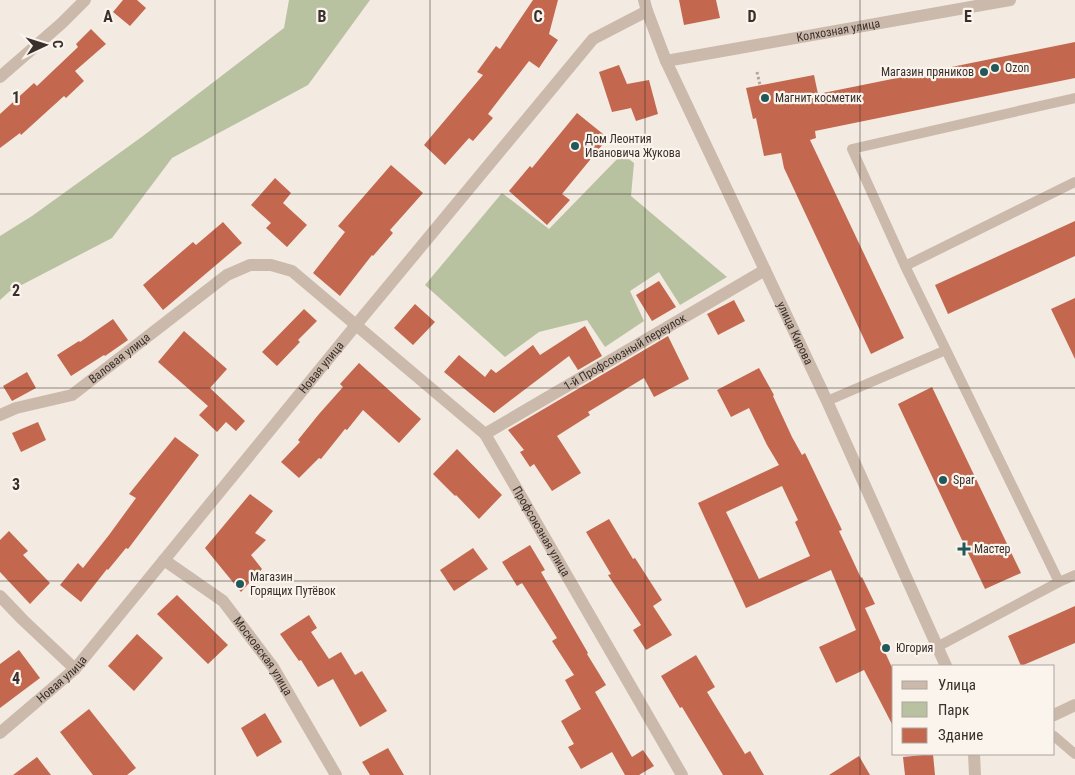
<svg xmlns="http://www.w3.org/2000/svg" width="1075" height="775" font-family="'Roboto Condensed',sans-serif">
<style>
.green{fill:#b8c2a1}
.building{fill:#c3684f;fill-rule:evenodd}
.lines{fill:none;stroke-linecap:round;stroke-linejoin:round}
.path{stroke:#b7a497;stroke-width:3;stroke-dasharray:2.5 2.5;stroke-linecap:butt}
.service{stroke:#cbbaac;stroke-width:10}
.minor{stroke:#cbbaac;stroke-width:12}
.tertiary{stroke:#cbbaac;stroke-width:12}
.grid{fill:none;stroke:#3a2f2b;stroke-width:1;stroke-opacity:0.55}
.poi-dot{fill:#21585a;stroke:#faf4ed;stroke-width:2}
.labels{text-anchor:middle;stroke-width:4.5;stroke-linejoin:round;paint-order:stroke}
.street-label{font-size:12px;fill:#3a2f2b;stroke:#faf4ed}
.poi-label{font-size:12px;fill:#3a2f2b;stroke:#faf4ed;text-anchor:start}
.grid-label{font-size:16px;text-anchor:middle;font-weight:bold;fill:#3a2f2b;stroke:#faf4ed;stroke-width:4.5;stroke-linejoin:round;paint-order:stroke}
</style>
<rect width="100%" height="100%" fill="#f3eae1"/>
<path class="green" d="M289 0H370L308 85 172 158 112 238 10 291 0 300V236L32 216 143 136 284 28Z
M622 154 634 163 631 196 727 277 680 305 659 272 630 291 644 321 605 347 587 320 539 332 505 357 425 285 502 193 549 229Z"/>
<path class="building" d="M123 0H137L146 8 130 26 113 12Z
M533 0H558L549 34 558 40 539 68 529 61 488 114 493 118 473 141 469 138 445 165 424 145 483 75 477 72 496 46 500 49Z
M679 0H716L720 18 684 25Z
M91 29 106 44 75 71 84 81 66 98 64 96 21 135 20 133 0 148V114L34 83 37 86 78 47 76 44Z
M1075 42V78L815 131 816 138 810 140 904 338 871 354 784 168 781 153 764 156 756 118 753 119 746 88 814 75 818 94Z
M619 65 627 84 649 80 658 114 636 121 631 108 612 112 599 72Z
M577 113 608 138 562 194 570 200 547 225 509 191 530 166 532 168Z
M391 165 423 193 390 230 393 233 373 256 372 255 340 296 313 273 345 232 338 226Z
M275 178 291 193 283 203 307 225 287 247 266 228 271 223 251 205Z
M1075 221V256L948 314 935 285Z
M223 222 242 243 163 310 143 285 193 242 196 245Z
M659 281 676 307 652 321 636 295Z
M1075 298V359L1051 309Z
M734 300 745 321 718 335 707 314Z
M415 304 435 322 413 345 394 328Z
M304 309 317 321 298 340 300 342 277 366 262 352Z
M113 319 128 340 105 356 104 355 71 376 57 355 79 341 80 342Z
M585 326 602 356 578 370 569 356 494 413 444 372 459 355 485 377 491 369 496 373 533 345 540 355Z
M184 331 227 369 210 388 245 421 236 431 226 422 217 432 199 415 208 406 158 362Z
M668 336 689 379 654 397 644 378 588 412 590 415 557 436 581 473 552 491 534 464 530 467 520 452 524 450 508 430Z
M359 363 421 419 399 443 363 410 347 430 345 429 321 459 319 458 299 478 281 462 300 442 298 440 319 414 343 387 340 384Z
M759 368 774 395 773 396 792 437 802 455 805 453 842 530 839 531 861 578 862 577 875 604 865 608 894 672V728L864 670 836 683 819 647 856 630 831 570 746 608 698 503 779 465 767 445 749 408 731 417 717 390ZM782 486 798 520 795 522 810 556 759 579 726 512Z
M27 372 36 388 12 401 3 386Z
M932 387 1021 573 985 589 898 404Z
M38 422 46 440 21 452 12 433Z
M175 437 199 455 128 549 126 548 108 570 107 569 81 602 60 585 78 563 83 568 109 535 136 498 129 494Z
M457 449 502 495 479 519 456 495 455 496 433 474Z
M250 494 273 511 255 533 266 540 251 555 262 569 241 592 205 548Z
M609 519 633 559 635 558 662 600 653 606 672 635 646 650 633 630 641 625 608 575 611 574 586 532Z
M9 531 28 551 23 555 50 583 30 604 0 572V540Z
M530 545 545 570 541 572 588 653 587 654 606 685 595 692 632 757 643 750 654 766 639 775H625L612 752 581 769 568 747 574 744 561 721 581 709 565 680 574 675 552 641 557 638 522 583 517 586 502 562Z
M473 548 488 569 454 591 440 570Z
M177 595 228 645 208 664 157 614Z
M1075 606V643L1021 666 1008 636Z
M309 615 317 628 311 632 329 659 341 652 355 675 362 671 387 711 360 727 333 679 318 687 301 660 299 661 280 634Z
M137 634 163 658 134 691 108 666Z
M19 650 40 678 0 708V664Z
M696 655 715 687 707 692 745 754 750 751 764 775H723L682 707 680 708 661 676Z
M89 709 136 768 127 775H93L60 732Z
M265 713 282 742 257 757 241 728Z
M388 748 404 775H370L362 762Z
M933 754 935 775H905L903 757Z
M859 756 870 775H829Z
M37 757 51 775H13Z"/>
<g class="lines">
<path class="path" d="M757 72 760 85"/>
<path class="service" d="M905 266 852 149 1075 98
M827 401 946 350 905 266 1075 182
M1059 582 1075 575
M937 647 1059 582 946 350
M1054 736 1075 754"/>
<g class="minor">
<path id="s1" d="M666 61 1010 0"/>
<path d="M0 77 62 23 85 0"/>
<path id="s2" d="M0 415 16 408 72 395 227 275 250 265H271L292 271 485 434 682 775"/>
<path id="s3" d="M485 434 765 270"/>
<path id="s4" d="M164 560 223 601 273 667 336 775"/>
<path d="M1054 715 1075 705"/>
</g>
<g class="tertiary">
<path id="s5" d="M644 0 647 11 666 61 827 401 946 666"/>
<path d="M0 596 23 620 75 669"/>
<path id="s6" d="M0 733 75 669 356 325 593 39 647 11"/>
<path d="M974 754 975 775"/>
</g>
</g>
<path class="grid" d="M215 0V775M430 0V775M645 0V775M860 0V775M0 194H1075M0 388H1075M0 581H1075"/>
<g class="poi-dot">
<circle cx="995" cy="68" r="5"/>
<circle cx="984" cy="72" r="5"/>
<circle cx="765" cy="98" r="5"/>
<circle cx="575" cy="146" r="5"/>
<circle cx="943" cy="480" r="5"/>
<path d="M961.5 541.5h5v5h5v5h-5v5h-5v-5h-5v-5h5z"/>
<circle cx="240" cy="584" r="5"/>
<circle cx="886" cy="648" r="5"/>
</g>
<g class="labels">
<g class="street-label">
<text dy="4" stroke="none"><textPath href="#s1" startOffset="175">Колхозная улица</textPath></text>
<text dy="4" stroke="none"><textPath href="#s5" startOffset="366">улица Кирова</textPath></text>
<text dy="4" stroke="none"><textPath href="#s3" startOffset="162">1-й Профсоюзный переулок</textPath></text>
<text dy="4" stroke="none"><textPath href="#s2" startOffset="135">Валовая улица</textPath></text>
<text dy="4" stroke="none"><textPath href="#s6" startOffset="488">Новая улица</textPath></text>
<text dy="4" stroke="none"><textPath href="#s2" startOffset="704">Профсоюзная улица</textPath></text>
<text dy="4" stroke="none"><textPath href="#s4" startOffset="140">Московская улица</textPath></text>
<text dy="4" stroke="none"><textPath href="#s6" startOffset="82">Новая улица</textPath></text>
</g>
<g class="poi-label">
<text x="1005" y="72">Ozon</text>
<text x="974" y="76" text-anchor="end">Магазин пряников</text>
<text x="775" y="102">Магнит косметик</text>
<text x="585" y="143">Дом Леонтия<tspan x="585" dy="14">Ивановича Жукова</tspan></text>
<text x="953" y="484">Spar</text>
<text x="974" y="553">Мастер</text>
<text x="250" y="581">Магазин<tspan x="250" dy="14">Горящих Путёвок</tspan></text>
<text x="896" y="652">Югория</text>
</g>
</g>
<g class="grid-label">
<text x="108" y="22">A</text>
<text x="322" y="22">B</text>
<text x="538" y="22">C</text>
<text x="752" y="22">D</text>
<text x="968" y="22">E</text>
<text x="16" y="103">1</text>
<text x="16" y="296">2</text>
<text x="16" y="490">3</text>
<text x="16" y="684">4</text>
</g>
<rect x="892" y="665" width="162" height="90" fill="#faf4ed" stroke="#ada59f"/>
<rect x="902" y="681" width="25" height="8" fill="#cbbaac" stroke="#ada59f"/>
<text x="938" y="690" font-size="15" fill="#3a2f2b">Улица</text>
<rect x="902" y="702" width="25" height="15" fill="#b8c2a1" stroke="#ada59f"/>
<text x="938" y="715" font-size="15" fill="#3a2f2b">Парк</text>
<rect x="902" y="728" width="25" height="15" fill="#c3684f" stroke="#ada59f"/>
<text x="938" y="740" font-size="15" fill="#3a2f2b">Здание</text>
<g transform="translate(45 45) rotate(86)" stroke="#faf4ed" stroke-width="4" paint-order="stroke">
<path d="M0-4L9 19L0 12L-9 19Z" fill="#3a2f2b"/>
<text y="-8" font-size="14" font-weight="bold" text-anchor="middle" fill="#3a2f2b">С</text>
</g>
</svg>
